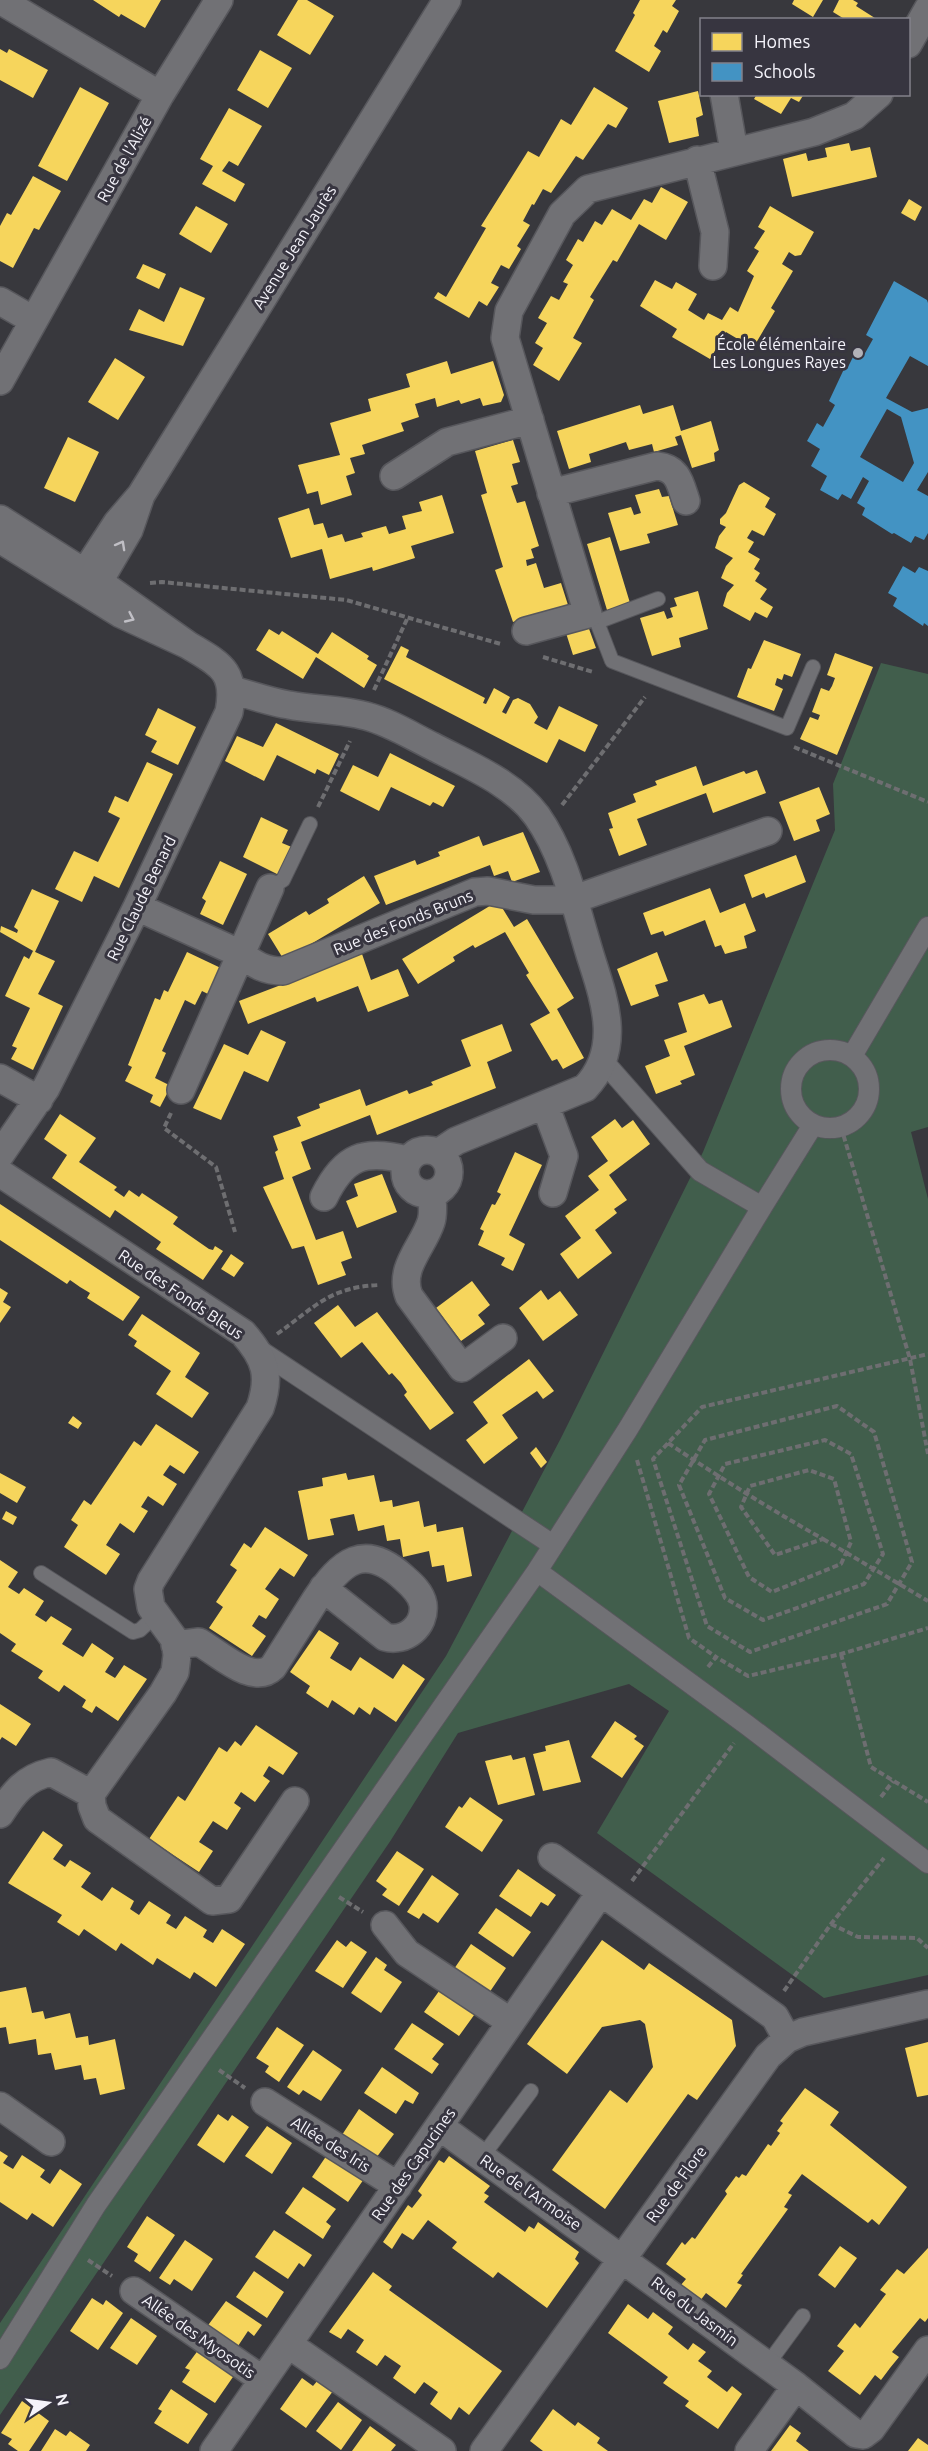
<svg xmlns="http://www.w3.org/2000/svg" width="928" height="2451" font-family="Ubuntu,sans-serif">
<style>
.green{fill:#415e4c}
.homes{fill:#f6d55c}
.schools{fill:#4393c3;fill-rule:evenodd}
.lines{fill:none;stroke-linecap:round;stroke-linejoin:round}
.service-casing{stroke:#57575c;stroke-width:16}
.pedestrian-casing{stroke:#57575c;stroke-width:22}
.minor-casing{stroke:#57575c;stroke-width:30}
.path{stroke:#6e6e71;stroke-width:4;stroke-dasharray:6 3;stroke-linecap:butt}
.service{stroke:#717175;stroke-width:14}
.pedestrian{stroke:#717175;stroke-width:20}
.minor{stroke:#717175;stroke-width:27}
.oneway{stroke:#c0bfc5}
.poi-dot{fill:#b2b2b8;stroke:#373540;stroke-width:2}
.labels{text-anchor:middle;stroke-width:6;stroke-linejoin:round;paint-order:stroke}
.street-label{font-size:16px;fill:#f4f3fa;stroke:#373540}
.poi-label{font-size:16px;fill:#f4f3fa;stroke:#373540;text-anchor:end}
</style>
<rect width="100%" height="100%" fill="#38383d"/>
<path class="green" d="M881 663 928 674V1127L911 1132 928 1199V1975L824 1998 597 1833 669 1711 629 1684 458 1733 391 1840 0 2415V2323L446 1656 561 1438 703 1152 835 830 833 784Z"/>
<path class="homes" d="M93 0H161L145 28 121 14 119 17Z
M298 0H307L334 16 310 55 277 35Z
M640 0H676L672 6 679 11 667 33 663 30 654 46 661 51 649 72 615 51 635 15 633 13Z
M794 0H823L813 17 792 4Z
M839 0H853L858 3 856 6 878 20H846L833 12Z
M0 49 7 53 9 49 48 70 33 98 0 80Z
M260 50 292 68 268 108 237 90Z
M80 87 109 103 67 181 38 166Z
M594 87 628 108 616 128 608 124 583 160 576 156 551 193 543 189 534 205 532 204 523 221 530 225 517 246 521 249 509 269 501 265 491 283 499 287 487 306 479 301 469 318 434 298 438 292 446 297 486 228 481 226 528 151 539 157 561 119 571 125Z
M698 91 703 115 696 118 699 136 669 143 658 101Z
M757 94H804L799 102 791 98 781 114 754 99Z
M229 108 262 126 238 166 229 161 222 171 245 184 235 202 202 184 213 166 200 159Z
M849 143 851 151 870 147 877 177 792 197 783 159 806 153 808 161 827 157 825 148Z
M33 176 61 191 39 230 34 228 13 268 0 261V226L7 213 11 215Z
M661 187 688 202 666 240 639 224 617 262 613 260 590 297 594 300 573 338 582 343 559 381 533 365 543 348 535 343 547 323 538 318 551 296 559 300 568 284 563 282 573 265 566 260 578 239 583 242 595 221 602 225 612 209 631 220 644 199 652 203Z
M909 199 922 207 915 221 901 213Z
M196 206 228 224 211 253 179 234Z
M770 206 814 232 801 255 795 256 789 252 782 264 793 271 771 308 775 311 753 348 726 332 710 359 672 337 677 329 640 306 655 280 672 289 676 282 697 294 688 310 704 320 708 313 722 320 730 307 738 312 754 276 747 271 759 251 754 248 765 231 758 227Z
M143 264 166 274 159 289 136 278Z
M180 287 205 298 183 346 129 330 139 309 164 322Z
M115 358 145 377 118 420 88 402Z
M447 361 451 374 493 361 504 395 501 402 483 406 480 398 461 404 459 400 437 407 435 398 415 404 419 417 401 423 404 431 362 445 365 454 350 458 355 473 346 476 352 495 321 505 318 491 307 494 298 465 340 455 330 423 371 411 368 399 410 387 406 374Z
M640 405 643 414 673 405 681 431 711 421 719 450 714 453 715 461 692 468 681 435 675 437 678 445 654 452 652 444 629 450 626 442 589 454 591 462 569 469 557 431Z
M68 437 99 452 75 502 44 488Z
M513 440 520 462 512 464 518 484 511 486 517 503 525 501 539 546 531 549 534 558 526 560 527 566 536 563 544 588 561 583 568 605 513 622 495 570 503 567 481 495 487 493 475 451Z
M744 482 770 498 765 507 776 514 764 536 752 530 747 538 754 542 748 552 760 559 754 569 760 573 755 581 767 589 760 599 773 607 767 618 755 612 750 621 723 606 727 593 734 585 721 578 726 566 733 558 715 548 719 536 726 527 720 524V519L726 513 739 485Z
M659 489 662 497 669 496 678 525 647 534 650 543 620 551 608 513 631 507 634 515 641 513 635 495Z
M442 495 454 533 411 546 415 558 373 571 372 567 330 579 322 549 291 558 278 518 309 508 314 525 323 523 328 538 342 534 345 542 363 537 361 533 386 526 389 534 406 529 402 516 422 511 419 502Z
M610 537 630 603 607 610 587 544Z
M698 591 708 629 679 638 681 647 652 656 640 618 664 611 667 619 673 617 670 608 677 606 674 598Z
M588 626 596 648 573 655 566 633Z
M269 629 279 635 282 631 318 654 332 632 369 656 367 659 377 665 364 688 316 657 303 679 256 650Z
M764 640 801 654 792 677 784 674 782 680 777 678 775 685 783 689 774 711 737 697 748 668 751 669Z
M401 646 409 650 406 657 485 698 483 703 486 704 494 688 510 697 502 712 506 714 513 700 518 698 530 704 538 717 534 723 547 730 559 706 598 725 585 752 559 739 547 763 384 679Z
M835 653 873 667 837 755 800 739 810 717 818 720 820 715 812 712 821 688 829 691 832 686 835 678 827 675Z
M158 708 196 727 178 765 151 752 157 741 145 735Z
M276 723 339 754 329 775 317 769 315 774 277 755 264 781 225 761 237 736 263 747Z
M390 753 455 786 443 807 433 802 430 806 391 787 379 811 340 791 353 765 378 777Z
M147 762 173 774 119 888 94 876 82 902 55 889 74 851 98 862 120 818 108 812 115 796 128 802Z
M696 766 703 786 744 771 746 774 757 770 766 793 713 813 706 793 637 819 647 845 619 856 609 829 613 828 608 813 636 802 633 794 657 785 655 781Z
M819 787 830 814 816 820 820 831 794 841 779 802Z
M261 817 288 830 282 843 294 848 281 876 243 857Z
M523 832 540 872 512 882 508 871 494 876 490 865 386 905 374 876 415 860 417 865 440 856 438 852 479 836 483 846Z
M796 855 806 882 766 898 764 893 752 898 744 875Z
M220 861 247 874 223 925 200 914 206 901 202 898Z
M364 876 380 903 284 960 268 934 306 911 309 915 329 903 327 899Z
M710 888 720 913 745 903 756 931 744 936 747 948 725 954 721 945 715 947 705 920 665 936 663 931 651 935 643 913Z
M32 889 59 901 35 952 0 932 1 926 17 933 18 930 14 927Z
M498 901 514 927 527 919 574 998 557 1009 584 1058 563 1069 557 1059 552 1061 530 1024 550 1013 526 975 529 973 505 932 475 948 473 945 453 957 455 961 418 984 402 959Z
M33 951 55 961 38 994 63 1006 33 1070 11 1059 17 1048 12 1046 30 1008 5 996 24 956 29 959Z
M187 952 225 970 212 996 202 991 195 1005 185 1000 162 1051 166 1053 155 1078 171 1086 160 1107 150 1102 153 1095 125 1081 132 1067 128 1065 155 998 160 1000 164 990 168 992Z
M657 952 668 981 655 985 659 996 631 1006 617 969Z
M362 954 371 980 398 969 409 996 368 1012 358 986 317 1002 315 997 248 1024 239 1001Z
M704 994 709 1004 722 1000 732 1027 684 1046 695 1075 680 1081 682 1084 656 1094 645 1066 670 1056 664 1040 687 1032 678 1003Z
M502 1024 512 1051 487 1062 496 1088 377 1135 370 1115 301 1142 311 1169 292 1177 316 1240 343 1231 352 1258 341 1262 346 1275 318 1285 304 1246 292 1249 263 1187 284 1179 275 1152 278 1150 273 1136 301 1126 297 1117 320 1108 319 1104 360 1089 366 1106 407 1090 409 1094 433 1085 431 1082 471 1066 461 1040Z
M261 1030 286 1042 268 1082 244 1071 221 1120 193 1108 224 1044 248 1055Z
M60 1114 96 1138 79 1162 117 1187 114 1190 124 1197 129 1190 139 1197 142 1193 178 1217 173 1224 209 1249 213 1250 215 1246 223 1251 203 1280 156 1249 161 1242 115 1210 110 1218 52 1178 67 1155 44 1139Z
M615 1119 622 1128 633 1120 650 1144 609 1175 627 1200 614 1209 617 1213 595 1230 612 1253 578 1279 560 1254 581 1238 565 1216 599 1190 588 1176 608 1161 591 1137Z
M515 1152 542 1165 509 1235 525 1244 513 1271 501 1265 505 1258 478 1245 484 1231 480 1229 492 1204 495 1205 501 1194 497 1192Z
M382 1174 397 1212 357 1228 346 1201 358 1196 354 1184Z
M0 1204 140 1297 123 1321 87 1298 90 1293 80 1287 70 1280 67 1284 0 1240Z
M231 1254 244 1263 234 1277 221 1269Z
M472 1281 490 1305 478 1315 485 1324 461 1341 436 1308Z
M0 1288 8 1293 3 1302 11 1307 0 1323Z
M541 1290 548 1300 560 1291 578 1315 543 1341 519 1308Z
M338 1305 355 1327 377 1312 454 1413 430 1430 404 1395 407 1392 401 1383 392 1373 389 1375 362 1342 341 1358 314 1323Z
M142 1314 200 1353 185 1377 209 1393 192 1418 156 1394 171 1371 134 1346 137 1341 128 1335Z
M529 1359 554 1391 543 1399 537 1391 502 1415 518 1438 484 1464 466 1440 488 1423 473 1402Z
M73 1416 82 1423 78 1429 68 1423Z
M156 1424 199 1452 184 1474 170 1465 163 1475 177 1484 163 1506 148 1496 141 1507 148 1511 134 1533 120 1523 106 1545 120 1554 106 1575 64 1547 78 1525 71 1520 84 1500 91 1505 134 1441 141 1446Z
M536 1447 547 1462 541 1468 530 1453Z
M0 1473 26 1487 17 1503 0 1493Z
M346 1473 348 1480 374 1475 380 1502 392 1500 393 1507 419 1501 424 1527 436 1524 437 1532 463 1527 472 1576 447 1582 444 1565 432 1567 429 1551 403 1557 400 1539 387 1541 384 1525 358 1531 354 1514 330 1519 334 1535 308 1540 298 1491 323 1486 322 1478Z
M6 1511 17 1517 13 1525 2 1519Z
M265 1527 308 1555 294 1577 280 1568 265 1589 279 1599 266 1619 259 1615 252 1626 266 1636 252 1656 209 1628 223 1607 216 1602 237 1570 230 1565 244 1543 251 1548Z
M0 1560 18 1572 8 1587 19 1594 24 1588 44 1601 35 1615 46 1622 51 1616 72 1629 62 1644 83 1657 92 1643 114 1658 105 1672 115 1678 124 1665 147 1679 118 1721 96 1706 92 1713 82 1707 86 1700 64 1685 59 1692 38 1678 43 1671 11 1651 16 1644 0 1633Z
M319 1630 339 1643 330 1658 351 1671 360 1657 393 1679 403 1664 425 1679 396 1722 374 1707 370 1715 359 1707 354 1715 332 1700 328 1708 306 1693 310 1686 290 1672Z
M0 1704 31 1724 16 1746 2 1737 0 1740Z
M615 1721 637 1736 634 1739 644 1746 622 1778 591 1757Z
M256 1725 298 1753 283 1775 269 1766 263 1776 270 1781 255 1802 241 1792 234 1803 241 1808 227 1830 213 1821 199 1842 213 1851 199 1872 149 1839 178 1796 185 1801 219 1747 227 1752 235 1741 241 1746Z
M569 1740 581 1782 543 1791 533 1754 546 1751 545 1746Z
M511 1755 513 1760 525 1757 535 1795 498 1805 485 1761Z
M470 1797 503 1820 482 1852 445 1827 459 1806 462 1808Z
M43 1831 63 1845 53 1859 65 1867 70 1860 91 1873 81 1887 102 1901 112 1887 134 1901 130 1909 139 1915 149 1901 171 1915 166 1923 176 1929 185 1916 207 1930 203 1937 213 1943 222 1929 245 1944 216 1987 194 1972 190 1979 157 1958 153 1965 121 1943 116 1951 84 1929 79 1936 57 1922 62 1915 8 1883Z
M397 1851 424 1869 399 1906 382 1895 387 1889 376 1881Z
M518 1869 556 1895 548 1906 541 1902 531 1917 499 1896Z
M432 1875 459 1894 438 1923 423 1913 419 1919 407 1912Z
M496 1908 531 1932 513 1957 478 1933Z
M337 1940 346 1947 351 1941 367 1952 343 1988 315 1971Z
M602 1940 644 1970 649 1963 732 2020 736 2046 697 2100 688 2094 605 2209 552 2170 610 2090 627 2103 653 2067 645 2024 640 2020 602 2027 567 2074 527 2044Z
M471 1944 506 1968 489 1993 454 1969Z
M376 1957 387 1965 384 1970 402 1982 381 2013 351 1993Z
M26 1987 32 2013 43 2011 45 2019 70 2013 76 2038 88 2036 89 2045 115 2039 125 2089 100 2095 96 2078 84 2080 81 2065 55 2070 51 2053 38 2055 36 2039 9 2044 6 2027 0 2028V1992Z
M442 1987 477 2011 459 2036 424 2012Z
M412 2023 444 2044 432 2059 439 2064 432 2074 394 2049Z
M277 2027 304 2045 279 2082 265 2072 269 2066 256 2058Z
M928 2042V2095L917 2097 905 2048Z
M313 2050 342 2070 321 2101 303 2090 299 2095 287 2087Z
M382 2067 419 2093 413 2104 405 2100 396 2114 364 2093Z
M805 2088 839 2112 830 2125 907 2187 879 2225 872 2219 868 2223 802 2174 788 2193 792 2195 784 2207 788 2209 741 2274 743 2275 737 2283 742 2285 726 2308 706 2293 700 2301 680 2286 686 2279 666 2264 682 2242 685 2245 692 2237 695 2239 727 2194 725 2191 736 2176 739 2178 742 2174 746 2176 768 2144 771 2146 780 2133 777 2131 783 2123 780 2121Z
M359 2109 394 2134 376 2158 342 2135Z
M218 2114 228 2121 232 2115 249 2127 224 2163 197 2145Z
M267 2126 292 2143 272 2174 245 2156Z
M0 2151 8 2156 3 2163 13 2169 22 2155 45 2170 40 2177 50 2184 60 2169 82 2184 53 2227 32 2213 27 2220 0 2202Z
M329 2152 366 2176 348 2202 312 2177Z
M449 2156 490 2186 484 2193 489 2196 484 2202 525 2232 529 2226 534 2229 538 2222 579 2252 575 2259 579 2263 547 2308 498 2272 493 2278 452 2248 457 2242 428 2220 413 2240 402 2233 392 2249 383 2242 408 2205 412 2208 422 2195 418 2191 439 2160 444 2163Z
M303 2187 336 2209 326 2222 331 2226 323 2239 285 2213Z
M147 2216 175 2235 150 2272 134 2261 138 2254 127 2247Z
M274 2230 312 2255 304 2267 299 2263 288 2279 255 2257Z
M185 2240 213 2259 192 2291 174 2279 170 2285 159 2278Z
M840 2246 857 2258 835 2288 818 2275Z
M928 2248V2318L925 2322 920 2318 892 2352 899 2357 890 2368 881 2380 875 2375 860 2395 828 2371 844 2351 837 2346 855 2323 860 2328 886 2294 880 2290 897 2269 904 2274Z
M254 2271 284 2292 267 2318 236 2297Z
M373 2272 392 2286 389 2290 502 2371 469 2415 459 2407 451 2420 430 2404 438 2392 424 2382 415 2394 393 2378 401 2366 385 2355 377 2366 356 2352 364 2340 348 2329 341 2339 329 2332Z
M92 2298 103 2305 106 2300 123 2313 98 2350 70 2331Z
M226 2301 262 2325 254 2336 248 2331 236 2349 206 2328Z
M628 2304 648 2319 653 2312 673 2327 668 2334 688 2350 693 2343 706 2352 698 2361 712 2371 707 2377 727 2392 732 2386 742 2394 718 2429 685 2406 689 2401 663 2383 668 2377 608 2333Z
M131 2318 157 2336 137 2365 110 2348Z
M199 2349 235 2374 215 2403 182 2382 190 2370 185 2368Z
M302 2378 313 2386 318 2380 333 2391 306 2428 280 2409Z
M171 2389 208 2414 188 2444 154 2423 162 2411 158 2409Z
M22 2401 49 2421 29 2451H18L8 2444 12 2439 1 2433Z
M338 2402 362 2420 341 2450 316 2431Z
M553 2409 575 2426 578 2422 600 2438 597 2443 608 2451H543L530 2441Z
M790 2425 801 2433 796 2441 809 2451H771Z
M370 2426 396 2445 391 2451H352Z
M55 2429 66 2436 70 2431 90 2445 86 2451H41Z
M918 2438 928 2445V2451H908Z"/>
<path class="schools" d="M894 281 927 300 928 303V366L910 356 886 398 912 412 928 408V472L917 490 928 496V533L924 540 915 536 911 543 894 533 892 534 862 515 865 508 857 503 869 481 863 477 851 499 842 494 838 500 820 490 827 476 811 466 820 449 807 441 817 423 823 427 835 405 829 401 844 369H847L856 351 864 355 873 339 866 335ZM887 409 901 417 914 463 903 482 860 457Z
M903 566 915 573 919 567 928 571V626L924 623 923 626 893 606 897 598 888 593Z"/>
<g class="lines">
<defs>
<path id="service" d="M588 614 597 622 612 661 787 728 813 667
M597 622 658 599
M270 888 283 880 310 824
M41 1573 133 1632 140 1630 156 1615
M482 2157 531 2091
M767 2365 803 2316"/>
<path id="pedestrian" d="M791 1089a39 39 0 1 1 78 0a39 39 0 1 1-78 0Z
M852 1056 928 927
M604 1062 700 1171 762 1207 813 1125
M256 1348 553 1545
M537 1571 747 1725 928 1863
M0 2359 96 2205 537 1571 628 1429 762 1207"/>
<path id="minor" d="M0 0 160 95
M908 44 928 9
M724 94 734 151
M697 160 715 232 713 266
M0 301 33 320
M0 381 160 95 219 0
M394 476 447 442 530 420
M551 493 657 466C678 468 680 483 686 501
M141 495 447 0
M0 519 99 582 188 645 121 614 0 539
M76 586 117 523 141 495 129 530 91 595
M526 631 588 614 505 338 509 311 562 214 588 189 814 132 854 116 879 94
M232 690C251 695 270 702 289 705 314 710 341 709 366 716 389 722 410 735 432 746 468 765 512 782 537 816 566 857 577 914 592 961 606 1004 621 1051 585 1088L456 1141 438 1153
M137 907 241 954C255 965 265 971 283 971L475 892 488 891 534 900H572L768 831
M0 1078 39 1100
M181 1090 270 888
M545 1105 564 1156 553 1193
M405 1172a22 22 0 1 1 44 0a22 22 0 1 1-44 0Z
M0 1155 46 1088 137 907 229 712C237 670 219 664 188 645
M0 1173 243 1333C266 1359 271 1376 260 1408L151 1581 148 1589 151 1607 175 1640 177 1655 175 1672 163 1693 91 1794 51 1772C25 1778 14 1792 0 1814
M432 1194C432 1203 434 1213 431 1222 423 1247 398 1268 409 1296L462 1368 503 1338
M324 1197C344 1156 364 1149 407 1160
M175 1645 199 1642C220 1654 253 1686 273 1667L316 1599C341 1562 364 1541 404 1578 412 1585 421 1593 423 1604 426 1626 405 1643 385 1637L323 1588
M91 1794 92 1806 97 1819 212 1901 229 1899 295 1801
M552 1857 601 1892
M385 1925 407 1953 511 2022
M265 2102 398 2186
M0 2106 51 2142
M439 2126 796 2386 749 2451
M134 2291 263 2380
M288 2344 442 2451
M796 2386 856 2434 863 2435 871 2429 928 2350
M214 2451 601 1892 775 2017 787 2039
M484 2451 768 2056 787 2039 803 2032 928 2004"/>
</defs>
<use href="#service" class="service-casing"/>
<use href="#pedestrian" class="pedestrian-casing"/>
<use href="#minor" class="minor-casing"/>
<path class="path" d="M150 583 162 582 346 600 501 644
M543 657 593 672
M374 690 408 617
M794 747 928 802
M562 805 645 697
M318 807 350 741
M171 1113 164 1128 216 1167 235 1232
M841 1127 910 1359 928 1454
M277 1334C315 1307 329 1287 380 1285
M668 1443C719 1477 770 1509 823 1539L775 1555 741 1507 750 1486 809 1470 834 1479 851 1542 841 1564 772 1592 749 1577 709 1494 725 1464 825 1440 851 1454 883 1554 864 1584 763 1620 725 1598 679 1485 705 1440 837 1406 874 1432 912 1562 887 1604 750 1652 707 1626 653 1459 702 1407 928 1354
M637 1460 689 1638 716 1657
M823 1539 928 1601
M841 1654 871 1767 928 1802
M708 1667 716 1657 748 1676 841 1654 928 1628
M881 1797 893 1781
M632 1881 734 1743
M339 1897 363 1912
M831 1924 858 1937 917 1938 928 1948
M784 1991 831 1924 884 1858
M219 2070 245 2088
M88 2260 112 2276"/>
<use href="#service" class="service"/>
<use href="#pedestrian" class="pedestrian"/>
<use href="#minor" class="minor"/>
</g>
<defs><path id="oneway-chevron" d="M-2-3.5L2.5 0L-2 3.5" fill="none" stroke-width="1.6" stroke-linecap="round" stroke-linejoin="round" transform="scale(1.5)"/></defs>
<g class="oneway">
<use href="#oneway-chevron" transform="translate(121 545) rotate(-61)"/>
<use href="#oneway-chevron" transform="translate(130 618) rotate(25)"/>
</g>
<circle class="poi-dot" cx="858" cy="353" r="6"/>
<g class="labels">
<g class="street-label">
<text transform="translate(124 159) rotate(-61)" y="6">Rue de l'Alizé</text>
<text transform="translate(294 247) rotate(-58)" y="6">Avenue Jean Jaurès</text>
<text transform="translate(141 898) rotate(-64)" y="6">Rue Claude Benard</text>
<text transform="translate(403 922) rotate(-22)" y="6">Rue des Fonds Bruns</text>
<text transform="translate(181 1294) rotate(34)" y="6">Rue des Fonds Bleus</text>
<text transform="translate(331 2144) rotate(32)" y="6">Allée des Iris</text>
<text transform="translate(413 2164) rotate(-55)" y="6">Rue des Capucines</text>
<text transform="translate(676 2184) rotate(-54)" y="6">Rue de Flore</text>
<text transform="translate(531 2192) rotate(35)" y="6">Rue de l’Armoise</text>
<text transform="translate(695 2311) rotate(37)" y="6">Rue du Jasmin</text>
<text transform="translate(199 2336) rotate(35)" y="6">Allée des Myosotis</text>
</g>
<g class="poi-label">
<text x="846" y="350">École élémentaire<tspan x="846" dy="18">Les Longues Rayes</tspan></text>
</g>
</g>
<rect x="700" y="18" width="210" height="78" fill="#373540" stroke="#83818a" stroke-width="1.5"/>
<rect x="712" y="33" width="30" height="18" fill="#f6d55c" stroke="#83818a" stroke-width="1.5"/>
<text x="754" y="48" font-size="18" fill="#f4f3fa">Homes</text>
<rect x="712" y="63" width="30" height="18" fill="#4393c3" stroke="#83818a" stroke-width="1.5"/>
<text x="754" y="78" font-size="18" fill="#f4f3fa">Schools</text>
<g transform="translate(48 2403) rotate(77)" stroke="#373540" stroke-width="4.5" paint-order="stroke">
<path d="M0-4.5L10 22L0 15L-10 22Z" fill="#f4f3fa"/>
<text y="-9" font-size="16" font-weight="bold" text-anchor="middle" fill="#f4f3fa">N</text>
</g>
</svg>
